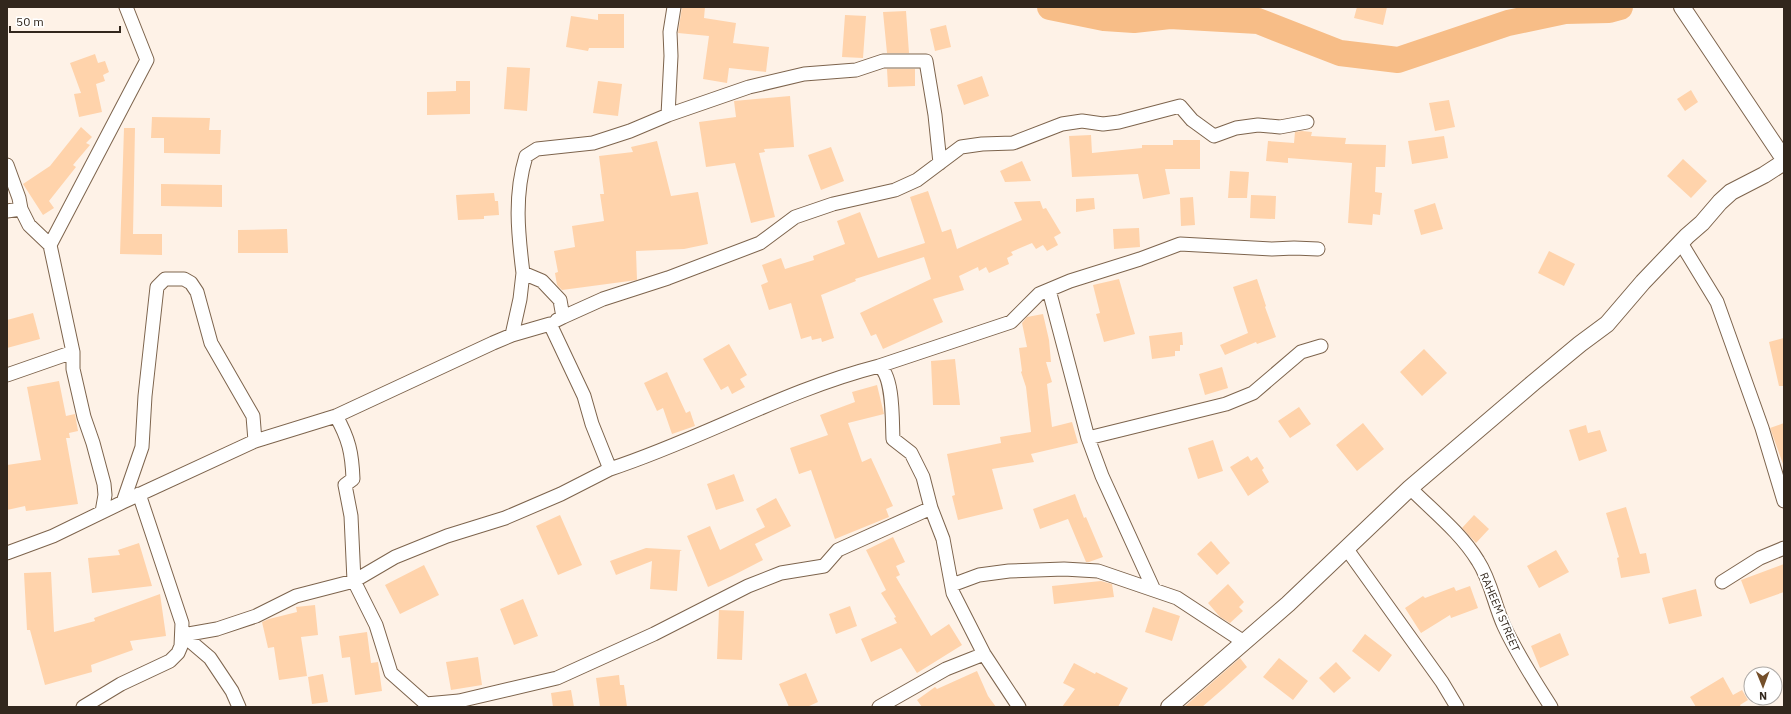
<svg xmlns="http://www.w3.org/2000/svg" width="1791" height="714" font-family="'IBM Plex Sans',sans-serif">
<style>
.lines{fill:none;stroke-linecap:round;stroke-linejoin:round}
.river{stroke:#f7bd87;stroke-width:26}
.building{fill:#ffd3ab}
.minor-casing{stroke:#7d644d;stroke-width:15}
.tertiary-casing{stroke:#7d644d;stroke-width:18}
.minor{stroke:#fff;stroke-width:13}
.tertiary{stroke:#fff;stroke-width:16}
.labels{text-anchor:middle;stroke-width:4;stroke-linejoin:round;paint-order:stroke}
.street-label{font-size:11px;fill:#32271d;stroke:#fff}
</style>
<rect width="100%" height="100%" fill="#fef2e7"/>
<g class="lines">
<path class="river" d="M1050 7 1104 18 1134 20 1170 16 1258 21 1340 53 1398 60 1508 23 1565 11 1609 10 1620 7"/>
</g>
<path class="building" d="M682 7H705L704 18 736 23 733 43 769 47 766 72 729 68 727 83 703 79 709 36 678 33Z
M1357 7H1387L1383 25 1354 18Z
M906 11 909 53H887L883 12Z
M598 14H624V48H589L588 51 566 47 571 16 598 20Z
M845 15 866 16 863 58 842 57Z
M946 25 951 47 935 51 930 29Z
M95 54 98 63 105 61 109 72 103 75 105 81 96 84 102 112 79 117 74 94 81 93 70 63Z
M507 67 530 68 527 111 504 109Z
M887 69H915V86L888 87Z
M982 76 989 96 964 105 957 85Z
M456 81H470V114L427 115V92L456 91Z
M598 81 622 84 618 116 593 113Z
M1691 90 1698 102 1685 111 1677 99Z
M790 96 794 147 764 149 765 152 759 153 775 217 751 223 735 163 706 167 699 122 736 117 734 101Z
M1449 100 1455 127 1435 131 1429 103Z
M152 117 210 118 209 130H221L220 154 164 153V138H151Z
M81 127 92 137 86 143 90 145 73 165 76 167 49 201 54 208 43 215 23 184 50 166Z
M124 128H135L133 234H162V255L120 254Z
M1302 131 1312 132 1311 136 1346 138 1345 144 1386 145 1385 167H1376L1375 192 1382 193 1380 215 1373 214 1372 225 1348 223 1352 163 1288 158V163L1266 161 1268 141 1294 143 1295 132Z
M1091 135 1092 153 1142 148V145H1173V140H1200V169H1165L1170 194 1143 199 1138 174 1072 177 1069 136Z
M1444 136 1448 158 1412 164 1408 141Z
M657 141 671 196 698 192 708 244 684 249 636 251 637 280 562 290 557 285 555 273 558 272 554 251 575 247 572 226 604 221 600 194H604L599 156 633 152 631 147Z
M831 147 844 181 821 190 808 155Z
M1683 159 1707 181 1691 198 1667 176Z
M1022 161 1031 181 1005 182 1000 171Z
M1230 171 1249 172 1247 198H1228Z
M161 184 222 185V207L161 206Z
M928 191 942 232 951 229 957 249 1022 220 1014 202 1040 201 1043 209 1046 208 1061 233 1054 237 1058 245 1047 251 1043 245 1036 249 1032 243 1011 252 1013 255 1007 258 1009 264 989 273 986 267 979 271 978 267 959 276 964 290 933 299 943 322 883 349 876 334 871 336 860 313 931 279 924 257 855 279 856 281 821 295 834 338 822 342 821 338 812 340 811 336 801 339 791 303 769 310 761 285 768 282 762 265 781 258 785 269 814 260 813 256 845 244 837 221 860 212 878 258 925 243 910 197Z
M494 193 495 201H498L499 215 484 216V219L458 220 456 195Z
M1251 195 1276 196 1275 219 1250 218Z
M1193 197 1195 225 1181 226 1180 198Z
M1094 198 1095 209 1076 212V199Z
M1435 203 1443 229 1421 235 1414 210Z
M1139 228 1140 247 1114 249 1113 229Z
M287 229 288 253H238V230Z
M1549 251 1575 264 1564 286 1538 273Z
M1119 279 1135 334 1104 342 1096 314 1100 313 1093 285Z
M1257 279 1266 306 1265 307 1276 337 1257 344 1256 342 1225 355 1220 345 1248 333 1233 287Z
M33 313 40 339 7 348V320Z
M1043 314 1049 340 1051 362H1046L1052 382 1047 384 1052 427 1072 422 1078 443 1031 454 1034 462 992 469 1003 509 958 520 952 496 955 495 947 454 1001 443 1000 437 1031 432 1026 387 1021 372 1022 371 1019 348 1027 347 1022 323 1027 317Z
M1182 332 1183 345H1180V351H1175V356L1152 359 1149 336Z
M1784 338V386H1779L1769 342Z
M729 344 747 375 740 379 745 387 732 394 728 386 721 390 703 359Z
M1424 349 1447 373 1422 396 1400 372Z
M955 359 960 405H933L931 361Z
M1222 367 1228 388 1205 395 1199 374Z
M667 372 686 413 690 411 695 426 672 434 663 408 657 411 644 383Z
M59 381 66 416 75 414 78 431 69 433 70 438H66L78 504 26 511 25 506 7 510V465L41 460 27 387Z
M877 385 884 414 848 423 862 462 871 458 893 506 886 509 889 517 835 539 811 470 799 474 790 448 828 435 820 415 855 402 852 392Z
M1299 407 1311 424 1290 438 1278 421Z
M1363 423 1384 449 1357 471 1336 445Z
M1784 423V464H1783L1770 428Z
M1586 425 1588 433 1600 430 1607 451 1579 461 1569 430Z
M1213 440 1223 471 1198 479 1188 448Z
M1248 456 1251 461 1257 457 1264 468 1262 470 1269 482 1248 496 1230 467Z
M734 474 744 501 716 510 707 484Z
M1075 494 1084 518 1086 517 1103 557 1089 562H1086L1068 519 1040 529 1033 509Z
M776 498 791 526 755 544 763 560 732 576 708 587 687 536 710 526 720 550 765 527 756 509Z
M1626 507 1640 554 1646 553 1650 573 1621 578 1617 558 1619 557 1606 513Z
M560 515 582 565 558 575 536 526Z
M1474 515 1489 529 1476 543 1462 528Z
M893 537 905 562 896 566 900 575 896 577 931 636 949 624 962 645 917 673 901 648 871 662 861 639 897 623 894 618 896 617 881 593 886 590 866 550Z
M1211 541 1230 563 1217 575 1197 554Z
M139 543 152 586 92 593 88 558 120 555 118 550Z
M646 548 682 550 680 551 677 591 650 589 652 561 616 575 610 561Z
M1556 550 1569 572 1539 588 1527 566Z
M1784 564V592L1750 604 1741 580Z
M424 565 439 595 400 614 385 585Z
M51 572 54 632 95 621 94 618 160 594 166 636 130 641 133 650 91 665 92 672 45 685 30 630H27L24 573Z
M1101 581 1112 584 1114 597 1054 604 1052 586Z
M1228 584 1244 602 1239 607 1243 611 1230 623 1220 617 1208 603Z
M1470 586 1478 608 1451 618 1450 615 1421 633 1405 608 1423 596 1425 598 1454 587 1456 591Z
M1696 589 1702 616 1669 624 1662 598Z
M523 599 538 636 514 645 500 609Z
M315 605 318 635 301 637 307 676 279 680 274 647 268 648 262 622 269 619 297 612 296 607Z
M850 606 857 626 836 634 829 614Z
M1153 607 1180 616 1172 641 1145 632Z
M719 610 744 611 742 660 717 659Z
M367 632 371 663 378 662 382 691 355 695 350 657 342 658 339 636Z
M1560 633 1569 655 1540 668 1531 646Z
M1365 634 1392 655 1379 672 1352 651Z
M478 657 482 685 451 690 446 662Z
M1240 658 1247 667 1224 688 1202 707H1184Z
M1279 658 1308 681 1293 700 1263 677Z
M1336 662 1351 678 1334 693 1319 678Z
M1074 663 1095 674 1096 672 1128 688 1118 707H1062L1075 689 1063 683Z
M977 671 988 696 996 707H922L917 700 935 687 937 689Z
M806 673 818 702 807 707H789L779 684Z
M323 674 328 702 312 704 308 677Z
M619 675 620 685H624L627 707H600L596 678Z
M1723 677 1733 695 1742 690 1748 700 1740 705 1741 707H1696L1690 697Z
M571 690 574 707H553L551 693Z"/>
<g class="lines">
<defs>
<path id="minor" d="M668 115 671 56 670 32 674 7
M7 165 19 198 21 209 29 225 50 245 73 352V369L84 417 93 443 104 484 105 495 102 512
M7 211 21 209
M1681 243 1717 302 1762 428 1784 501
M50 245 147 60 126 7
M1049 290 1088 438 1102 476 1154 590
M563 317 603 299 668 278 760 243 795 217 833 204 895 190 917 180 961 147 982 144 1013 143 1062 124 1082 121 1103 124 1119 122 1180 106 1192 120 1214 136 1236 128 1258 125 1280 127 1307 122
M557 320 563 317 560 300 542 281 523 273C518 233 514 195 526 156L537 149 593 143 630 131 668 115 749 87 804 74 856 70 883 61H926L935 115 940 163
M512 335 520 299 523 273
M879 366 1011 322 1039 294 1070 281 1140 259 1180 244 1272 249 1294 248 1318 249
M7 375 73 352
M336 416C349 439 352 453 353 479L345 485 351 516 354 581 376 625 391 673 426 704 428 707
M1088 438 1226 404 1253 393 1301 352 1321 346
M1410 488C1433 511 1461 533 1478 561 1491 581 1494 604 1504 626 1517 654 1534 680 1551 707
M123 502 142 447 145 396 157 287 165 279H184L191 283 197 292 211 343 253 416 255 441
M1346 548 1442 682 1457 707
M7 553 53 536 123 502 255 441 336 416 493 343 512 335 550 324 584 396 592 424 610 469C702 439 785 390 879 366 894 376 892 422 893 439L911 453 923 477 931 508 943 539 953 593 984 654 1019 707
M1722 582 1760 558 1784 548
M952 585 979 575 1009 571 1064 569 1098 571 1177 598 1244 642
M183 635 217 629 256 616 296 596 354 581 395 557 447 536 505 518 561 494 610 469
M183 635 210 658 232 691 239 707
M426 704 459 701 557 678 654 634 748 586 781 573 824 566 838 550 931 508
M83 707 121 684 170 661 178 653 181 646 182 623 139 494
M879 707 946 669 984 654"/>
<path id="tertiary" d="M1682 7 1784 159
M1169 707 1288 604 1410 488 1533 383 1580 344 1607 324 1643 282 1687 236 1702 223 1720 202 1731 192 1764 175 1784 162"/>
</defs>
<use href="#minor" class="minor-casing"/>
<use href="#tertiary" class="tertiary-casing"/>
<use href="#minor" class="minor"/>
<use href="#tertiary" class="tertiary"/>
</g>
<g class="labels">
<g class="street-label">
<text transform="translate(1500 612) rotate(67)" y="4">RAHEEM STREET</text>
</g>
</g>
<rect width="1791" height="714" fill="none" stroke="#32271d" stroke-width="16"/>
<g transform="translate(1763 686) rotate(179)"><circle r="19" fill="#ffffff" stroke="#ada9a5"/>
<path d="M0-3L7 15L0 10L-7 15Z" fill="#744f2a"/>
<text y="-6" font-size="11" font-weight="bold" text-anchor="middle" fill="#32271d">N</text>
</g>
<path d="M10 26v6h110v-6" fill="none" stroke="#32271d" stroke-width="2"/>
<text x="16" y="26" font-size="12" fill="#32271d" stroke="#ffffff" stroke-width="3" paint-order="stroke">50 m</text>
</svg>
